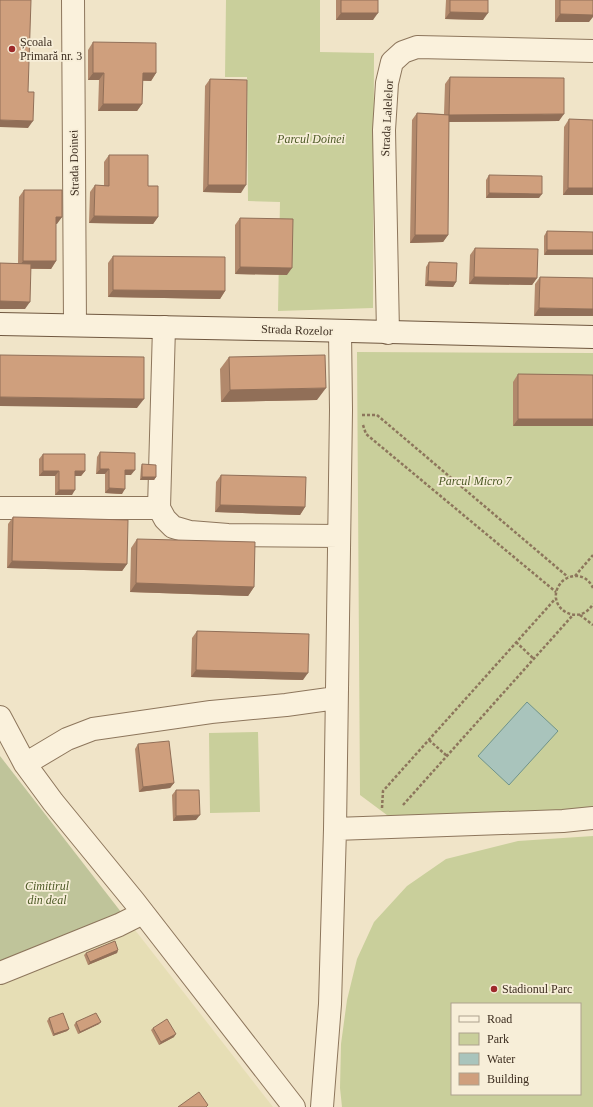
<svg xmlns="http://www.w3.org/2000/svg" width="593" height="1107" font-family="Georgia,serif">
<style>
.farmland{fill:#e6deb5}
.green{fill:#c9cf9b;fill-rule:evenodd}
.cemetery{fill:#bfc49a}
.water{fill:#a9c4bc;stroke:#6f938a}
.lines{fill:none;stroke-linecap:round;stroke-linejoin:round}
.street-casing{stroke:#8d765c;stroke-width:24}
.secondary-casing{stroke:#6f573f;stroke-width:24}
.path{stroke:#8d765c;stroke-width:2.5;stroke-dasharray:3 2;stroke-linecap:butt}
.street{stroke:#faf1dc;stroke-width:22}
.secondary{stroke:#faf1dc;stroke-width:22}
.wall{fill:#b2896c}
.shaded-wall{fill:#916f58}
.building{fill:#cf9f7d;stroke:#916f58}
.poi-dot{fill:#9e2a2b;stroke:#f7eed8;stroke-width:1.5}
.labels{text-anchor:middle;stroke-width:3.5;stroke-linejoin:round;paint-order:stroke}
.poi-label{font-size:12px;fill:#3d2e20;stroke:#f7eed8;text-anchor:start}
.street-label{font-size:12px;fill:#3d2e20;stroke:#f7eed8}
.park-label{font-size:12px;font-style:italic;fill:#4d5a26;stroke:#f7eed8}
</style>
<rect width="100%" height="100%" fill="#f0e4c8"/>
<path class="farmland" d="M121 912 273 1107H0V964Z"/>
<path class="green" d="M226 0H320V52L374 53 373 308 278 311 280 202 248 201 247 77H225Z
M357 352 593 353V809L395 821 360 795Z
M258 732 260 812 210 813 209 733Z
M593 836V1107H342L340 1088 341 1044 347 1000 357 959 374 922 407 886 446 859 518 841ZM452 1004H580V1094H452Z"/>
<path class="cemetery" d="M0 756 121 912 0 964Z"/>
<path class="water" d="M527 702 558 731 509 785 478 756Z"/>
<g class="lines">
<defs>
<path id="street" d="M73 0 75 325
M388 333 384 130 387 83 392 62 403 52 417 47 593 51
M0 508H159L165 519 173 527 190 532 228 535 339 536
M159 508 164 327
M0 717 25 764 53 802 134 901 294 1107
M25 764 67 739 93 729 211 712 286 705 336 698
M335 829 563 821 593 818
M0 973 119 925 143 913
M322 1107 330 1004 335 829 341 410 340 331"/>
<path id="secondary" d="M0 324C198 327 395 332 593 337"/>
</defs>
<use href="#street" class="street-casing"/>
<use href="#secondary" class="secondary-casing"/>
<path class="path" d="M362 415H377L568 577
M363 425 366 434 556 592
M575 576 593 555
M593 588C590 581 584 576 576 576 570 576 563 579 560 584 544 606 578 629 593 604
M580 615 593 625
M516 642 534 659
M429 740 447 756
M403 805 573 615
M382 808 383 791 556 598"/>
<use href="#street" class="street"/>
<use href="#secondary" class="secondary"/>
</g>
<path class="wall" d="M336 0H378L373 20H336Z
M446 0H488L483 20 445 19Z
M555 0H593L589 22H555Z
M93 42 156 73 151 81H143L142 104 137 111H98L99 80H88V50Z
M450 77 559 121 449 122 448 235 443 242 410 243 412 120 417 113 444 114 445 84Z
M210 79 241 193 203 192 205 86Z
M569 119 593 120V195H563L564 127Z
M109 155 148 186 158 217 153 224 89 223 90 192 95 185 104 186V162Z
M489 175 539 198H486V180Z
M24 190 62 217 56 224V261L51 269H31L25 309H0V263H18L19 197Z
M240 218 287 275 235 274V225Z
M547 231 593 232 544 255V236Z
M475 248 537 278 532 285 469 284 470 255Z
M113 256 225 291 220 299 108 297V263Z
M429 262 456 282 453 287 425 286 426 267Z
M540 277 593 278 534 316 535 284Z
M229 357 317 400 221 402 220 369Z
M518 374 593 375 513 426V382Z
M100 452 131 475H125L122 494 105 493V474H96L97 457Z
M43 454 85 471 81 476H75L72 495H55V476H39V459Z
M142 464 156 477 154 480H140L141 467Z
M221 475 305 507 300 515 215 512 216 482Z
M13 517 127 564 122 571 7 568 8 524Z
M137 539 254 587 248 596 130 592 131 548Z
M197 631 303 680 191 677 192 638Z
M138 744 174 783 170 788 139 792 135 749Z
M176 790 196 820 173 821 172 795Z
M118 950 117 953 88 965 84 955 86 953Z
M49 1018 69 1029 67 1031 53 1036 47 1021Z
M76 1022 99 1024 78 1034 74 1025Z
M153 1028 174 1037 159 1045 151 1030Z"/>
<path class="shaded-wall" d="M450 12 488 13 483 20 445 19Z
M341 13H378L373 20H336Z
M560 14 593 15V17L589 22H555Z
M93 73H104L99 80H88Z
M143 73H156L151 81 138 80Z
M103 104H142L137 111H98Z
M564 114 559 121 444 122 449 115Z
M0 120 33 121 28 128 0 127Z
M208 185H246L241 193 203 192Z
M568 188H593V195H563Z
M489 193 542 194 539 198H486Z
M94 216 158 217 153 224 89 223Z
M56 217H62L57 224H51Z
M415 235H448L443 242 410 243Z
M547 250H593V255H544Z
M23 261H56L51 269 18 268Z
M240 267 292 268 287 275 235 274Z
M474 277 537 278 532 285 469 284Z
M428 281 456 282 453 287 425 286Z
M113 290 225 291 220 299 108 297Z
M0 301 30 302 25 309H0Z
M539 308 593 309V316H534Z
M326 388 317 400 221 402 230 390Z
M0 397 144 399 137 408 0 406Z
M518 419H593V426H513Z
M100 469H109L105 474H96Z
M125 470H135L131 475H122Z
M43 471H59L55 476H39Z
M75 471H85L81 476H72Z
M142 477H156L154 480H140Z
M109 488 125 489 122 494 105 493Z
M59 490H75L72 495H55Z
M220 505 305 507 300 515 215 512Z
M12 561 127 564 122 571 7 568Z
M136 583 254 587 248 596 130 592Z
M196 670 308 673 303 680 191 677Z
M174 783 170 788 139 792 143 787Z
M200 815 196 820 173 821 176 816Z
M118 950 117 953 88 965 90 962Z
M101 1022 99 1024 78 1034 80 1032Z
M69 1029 67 1031 53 1036 54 1034Z
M176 1034 174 1037 159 1045 161 1042Z"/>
<path class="building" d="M0 0H31L28 92H34L33 121 0 120Z
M341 0H378V13H341Z
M450 0H488V13L450 12Z
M560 0H593V15L560 14Z
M93 42 156 43V73H143L142 104H103L104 73H93Z
M450 77 564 78V114L449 115Z
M210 79 247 80 246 185H208Z
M417 113 449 115 448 235H415Z
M569 119 593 120V188H568Z
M109 155H148V186H158V217L94 216 95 185 109 186Z
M489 175 542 176V194L489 193Z
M24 190H62V217H56V261H23Z
M240 218 293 219 292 268 240 267Z
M547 231 593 232V250H547Z
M475 248 538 249 537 278 474 277Z
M113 256 225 257V291L113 290Z
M429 262 457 263 456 282 428 281Z
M0 263 31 264 30 302 0 301Z
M540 277 593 278V309L539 308Z
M0 355 144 357V399L0 397Z
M325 355 326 388 230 390 229 357Z
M518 374 593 375V419H518Z
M100 452 135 453V470H125V489L109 488V469H100Z
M43 454H85V471H75V490H59V471H43Z
M142 464 156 465V477H142Z
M221 475 306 477 305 507 220 505Z
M13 517 128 520 127 564 12 561Z
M137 539 255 542 254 587 136 583Z
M197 631 309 634 308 673 196 670Z
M169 741 174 783 143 787 138 744Z
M176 790H199L200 815 176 816Z
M115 941 118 950 90 962 86 953Z
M63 1013 69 1029 54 1034 49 1018Z
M96 1013 101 1022 80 1032 76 1022Z
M167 1019 176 1034 161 1042 153 1028Z
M199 1092 208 1105 206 1107H178Z"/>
<g class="poi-dot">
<circle cx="12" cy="49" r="4"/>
<circle cx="494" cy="989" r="4"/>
</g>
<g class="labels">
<g class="poi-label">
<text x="20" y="46">Școala<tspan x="20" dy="14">Primară nr. 3</tspan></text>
<text x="502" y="993">Stadionul Parc</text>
</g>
<g class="street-label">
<text transform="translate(387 118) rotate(-87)" y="4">Strada Lalelelor</text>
<text transform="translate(74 163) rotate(-91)" y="4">Strada Doinei</text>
<text transform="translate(297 330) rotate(2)" y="4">Strada Rozelor</text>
</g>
<g class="park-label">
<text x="311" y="143">Parcul Doinei</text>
<text x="475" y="485">Parcul Micro 7</text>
<text x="47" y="890">Cimitirul<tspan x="47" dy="14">din deal</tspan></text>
</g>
</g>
<rect x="451" y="1003" width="130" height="92" fill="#f7eed8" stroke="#ada18e"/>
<rect x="459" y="1016" width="20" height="6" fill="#faf1dc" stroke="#ada18e"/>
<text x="487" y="1023" font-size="12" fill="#3d2e20">Road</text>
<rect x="459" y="1033" width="20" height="12" fill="#c9cf9b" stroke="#ada18e"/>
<text x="487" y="1043" font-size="12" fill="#3d2e20">Park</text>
<rect x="459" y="1053" width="20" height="12" fill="#a9c4bc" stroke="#ada18e"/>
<text x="487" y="1063" font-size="12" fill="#3d2e20">Water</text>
<rect x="459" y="1073" width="20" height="12" fill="#cf9f7d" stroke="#ada18e"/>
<text x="487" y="1083" font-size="12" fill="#3d2e20">Building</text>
</svg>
